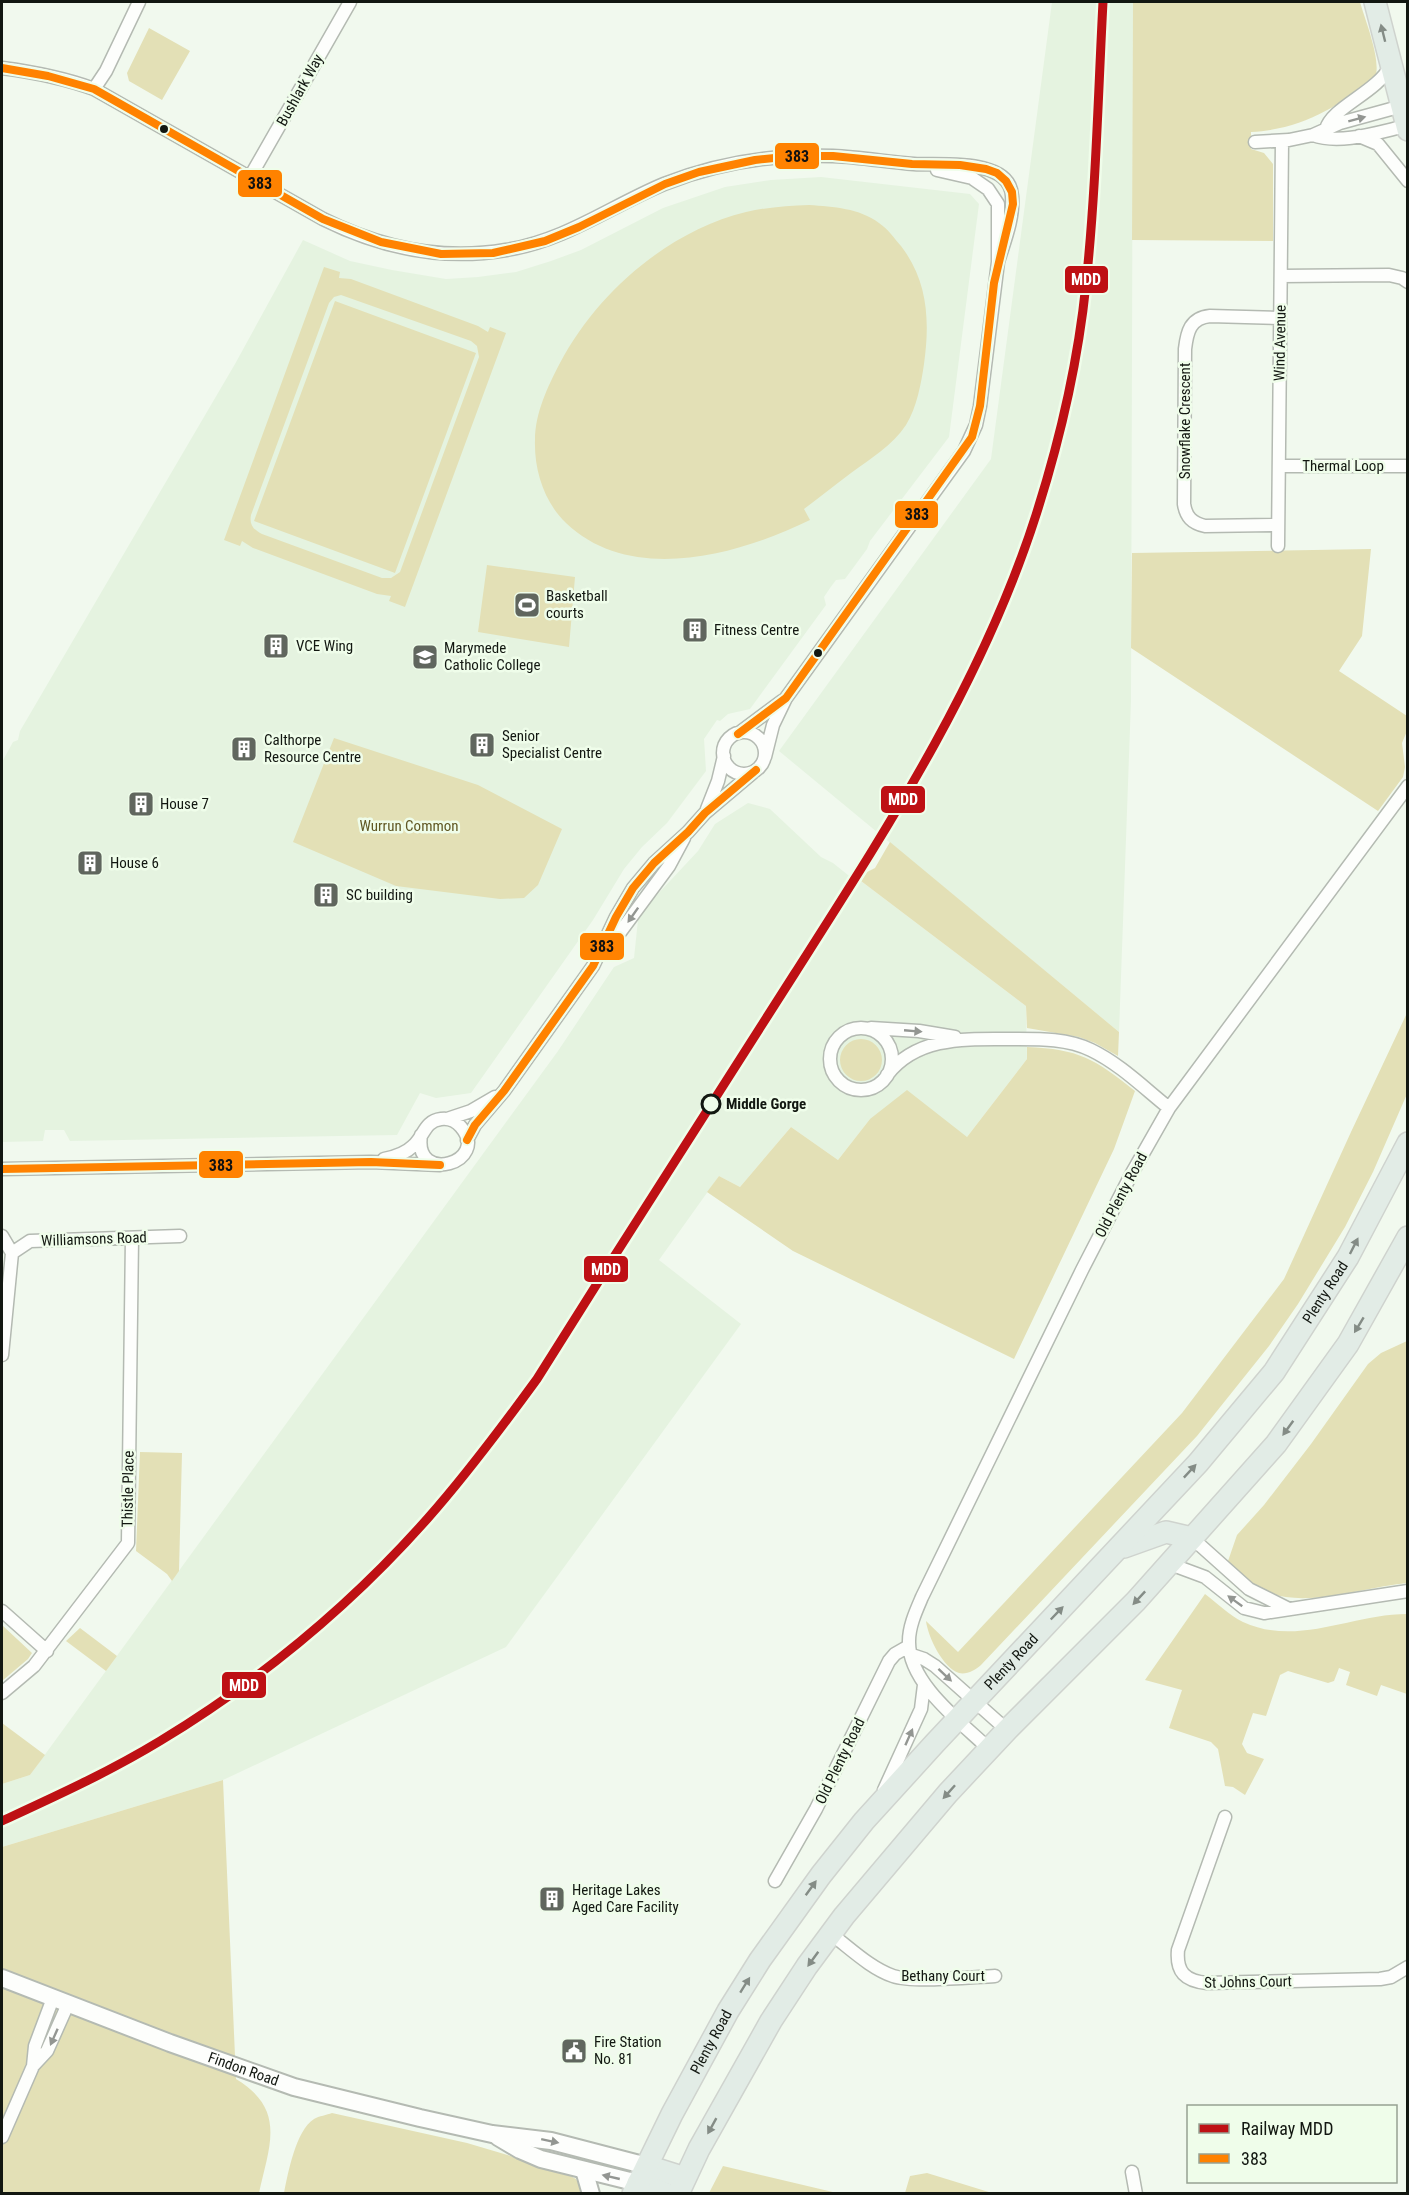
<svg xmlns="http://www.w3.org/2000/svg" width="1409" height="2195" font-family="'Roboto Condensed',sans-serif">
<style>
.built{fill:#e5f3e0}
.green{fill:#e3e0b6;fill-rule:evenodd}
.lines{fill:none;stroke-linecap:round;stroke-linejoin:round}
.minor-casing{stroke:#b4bab2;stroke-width:15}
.tertiary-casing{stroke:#b4bab2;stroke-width:20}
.trunk-casing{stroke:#cfd3ce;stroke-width:24}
.minor{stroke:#fdfefc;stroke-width:12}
.tertiary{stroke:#fdfefc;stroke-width:16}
.trunk{stroke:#e2ece6;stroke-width:21}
.bus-1-casing{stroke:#effdea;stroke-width:12}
.bus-1{stroke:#ff8200;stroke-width:8}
.rail-1-casing{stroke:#effdea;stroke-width:14}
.rail-1{stroke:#be1014;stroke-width:9}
.oneway{fill:#848c86}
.oneway2{fill:#939692}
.bus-dot{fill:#121711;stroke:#effdea;stroke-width:2}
.stop-dot{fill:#effdea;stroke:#121711;stroke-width:3}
.labels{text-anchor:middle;stroke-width:5;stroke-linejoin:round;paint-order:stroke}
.street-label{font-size:15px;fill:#121711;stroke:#effdea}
.poi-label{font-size:15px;fill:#121711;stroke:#effdea;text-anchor:start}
.park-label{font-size:15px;fill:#605723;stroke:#effdea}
.stop-label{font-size:15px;font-weight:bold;fill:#121711;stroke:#effdea;text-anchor:start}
.line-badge{stroke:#effdea;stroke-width:2}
.badge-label{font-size:16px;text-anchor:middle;font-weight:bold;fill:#fff}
.pale-badge-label{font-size:16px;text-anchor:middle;font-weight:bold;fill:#111}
</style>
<rect width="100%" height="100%" fill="#f1f9ee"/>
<path class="built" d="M1052 2H1133L1131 701 1119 1032 779 751 991 459Z
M821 177 970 194 979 204 949 437 870 541 867 549 845 579 836 580 830 588 824 597 826 605 750 709 728 714 720 721 717 720 704 739 706 771 667 823 642 847 624 869 593 920 471 1093 436 1098 420 1093 397 1135 70 1141 64 1130H45L43 1141 2 1142V762L13 742 18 740 20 731 235 364 303 240 350 261 392 270 446 279 478 277 516 272 551 261 581 250 663 208 725 187 771 180Z
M748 803 770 809 821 857 833 863 848 875 861 881 1026 1006 1027 1059 967 1137 870 1119 838 1160 791 1127 740 1187 719 1176 659 1260 741 1324 506 1647 223 1780 2 1847V1784L30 1775 558 1051 614 967 634 958 638 920 642 909 650 897H655L698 851 715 824Z"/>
<path class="green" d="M1133 2H1360C1365 20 1382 61 1375 78 1335 108 1303 129 1251 132V149L1264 153 1273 164V241L1132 240Z
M149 28 190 51 162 100 129 81 127 73Z
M809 205C834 207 859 208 879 223 888 229 894 238 901 246 928 281 930 321 924 364 921 384 917 407 906 425 892 446 871 458 851 473 835 485 820 497 804 509L810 520C738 555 631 585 566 523 544 502 534 470 535 440 535 413 548 386 560 363 597 293 668 231 746 212 767 207 788 206 809 205Z
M324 267 340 272 339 278 351 279 478 326 488 332 490 327 506 333 405 607 389 601 391 596 377 594 253 548 242 541 240 546 224 540ZM341 295 471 341 477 346 479 357 400 572 391 578H382L262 534C254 530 249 525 251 515L329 303 334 297Z
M335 301 476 353 395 573 254 521Z
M1371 549 1362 636 1339 671 1407 716V731L1402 743 1405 767 1403 777 1378 811 1131 648 1132 553Z
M487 565 575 577 569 647 478 632Z
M334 738 478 785 562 829 538 885 524 898 500 899 396 886 293 842Z
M890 842 1119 1032 1118 1056 1095 1043 1079 1037 1027 1028 1026 1006 861 881 867 872 875 868Z
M1407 1013V1094L1373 1172 1345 1227 1298 1304 1269 1346 1197 1436 981 1665C976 1670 966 1675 959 1673 943 1668 928 1637 926 1621L958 1652 1182 1413 1284 1279 1351 1132Z
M840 1060a21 21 0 1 1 42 0a21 21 0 1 1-42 0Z
M1027 1047C1079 1049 1095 1059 1135 1091L1114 1149 1014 1359 793 1251 707 1192 719 1176 740 1187 791 1127 838 1160 870 1119 907 1090 967 1137 1027 1059Z
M1407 1341V1583C1363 1587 1301 1611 1260 1589 1247 1582 1238 1571 1228 1561L1237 1535 1264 1505 1311 1444 1368 1364 1381 1353Z
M140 1452 182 1453 179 1571 172 1581 167 1574 136 1551Z
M1205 1594C1217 1603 1229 1615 1243 1622 1297 1647 1352 1614 1407 1614V1694L1381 1685 1377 1696 1346 1685 1350 1672 1339 1668 1334 1681 1328 1683 1288 1671 1280 1675 1266 1716 1253 1713 1242 1744 1247 1753 1264 1759 1245 1795 1233 1787 1225 1786 1218 1749 1211 1742 1169 1728 1182 1690 1145 1680Z
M2 1625 32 1653 28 1659 2 1681Z
M80 1628 117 1656 106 1671 66 1641Z
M2 1723 45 1755 30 1775 2 1784Z
M223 1780 236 2079C287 2110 269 2146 259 2193L2 2194V1847Z
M332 2113 467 2143 561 2171 576 2179 584 2193H284C288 2173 296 2130 314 2119 319 2116 327 2115 332 2113Z
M723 2166 837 2193H709Z
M927 2173 992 2193H905L910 2176Z"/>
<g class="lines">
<defs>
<path id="minor" d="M2 68C33 72 64 78 94 89L323 219C381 248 442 261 506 250 565 241 611 206 664 184 717 163 776 154 833 156 860 157 887 162 914 164 940 166 1010 157 1012 196 1014 218 1004 242 998 262
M94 89 106 71 139 2
M1326 129C1332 107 1378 92 1391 65
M1313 135C1340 145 1379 132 1406 126
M1359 136 1378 144 1408 181
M1255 142 1289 140 1313 135 1340 123 1402 106
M250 177 350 2
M1281 276 1389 275 1402 278 1408 282
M1279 466H1408
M1278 525 1205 526C1192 523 1186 517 1184 504L1185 349C1187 332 1190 318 1210 316L1280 318
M1278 546 1282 141
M723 753a21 21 0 1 1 42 0a21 21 0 1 1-42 0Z
M739 733 782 701
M765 757 773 725 786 698 964 451 976 425 980 406 998 262V204L988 189 972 178 937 170
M707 809 718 781 724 756
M604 954 669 866 684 838
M830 1059a31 31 0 1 1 62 0a31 31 0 1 1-62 0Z
M871 1028 919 1031 955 1037
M887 1075C917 1036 966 1039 1010 1039 1038 1039 1066 1038 1091 1050 1120 1064 1144 1088 1169 1108
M447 1119 471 1111 495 1097
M467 1140 475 1125 504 1091 593 966 616 917 633 888 654 863 688 832 705 813 756 770
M384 1159C394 1157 405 1154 413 1146 424 1137 424 1121 441 1119 449 1118 456 1121 461 1127 491 1162 413 1186 421 1135
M2 1169 371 1162 440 1165
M2 1236 12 1253 2 1355
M12 1253 30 1241 180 1236
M1192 1538 1249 1589 1289 1609
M1170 1564 1205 1577 1244 1608 1264 1613 1408 1591
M2 1611 47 1651
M912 1655 924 1659 935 1666 1007 1730
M2 1693 34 1666 128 1543 132 1238
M989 1749C961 1722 908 1683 909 1641 909 1626 916 1611 922 1597L1082 1270 1132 1173 1169 1108 1408 786
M884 1790 921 1709 924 1685
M1225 1817 1178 1950C1176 1972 1185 1981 1207 1983L1380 1979 1391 1977 1408 1967
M775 1881 816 1809 889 1661 895 1654 909 1646
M831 1934C850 1948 870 1968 893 1976 913 1983 971 1977 995 1976
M33 2066 47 2051 68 2004
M2 2137 33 2066 35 2046 53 1998
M1132 2172 1136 2194"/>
<g id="tertiary">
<path id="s1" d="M2 1978 170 2043 294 2087 420 2118 492 2134 551 2141 647 2166"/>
<path d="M498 2137 520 2150 541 2159 638 2183"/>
<path d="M584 2170 591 2194"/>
</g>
<g id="trunk">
<path d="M1375 2 1408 130"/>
<path d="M1124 1547 1166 1532 1192 1538"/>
<path d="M647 2166 685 2178"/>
<path d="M638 2183 667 2194"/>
<path id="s2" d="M633 2194 672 2114 728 2011 760 1960 821 1875 864 1821 935 1743 1198 1463 1274 1372 1348 1257 1408 1143"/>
<path d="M678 2194 699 2149 771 2021 807 1966 844 1916 948 1793 1007 1730 1136 1601 1276 1444 1348 1344 1408 1237"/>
</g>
</defs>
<use href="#minor" class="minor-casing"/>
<use href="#tertiary" class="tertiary-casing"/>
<use href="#trunk" class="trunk-casing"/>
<use href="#minor" class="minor"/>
<use href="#tertiary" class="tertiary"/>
<use href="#trunk" class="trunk"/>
<defs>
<path id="bus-1" d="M2 68 48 76 94 89 323 219 381 242 441 254 493 253 545 241 579 227 665 184 699 172 755 160 794 156H833L912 164 960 165 986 169 997 173 1006 181 1012 192 1013 204 994 283 980 406 972 437 786 698 738 734
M467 1140 475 1125 504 1091 593 966 616 917 633 888 654 863 688 832 705 813 756 770
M2 1169 371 1162 440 1165"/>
</defs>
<use href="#bus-1" class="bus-1-casing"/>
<use href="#bus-1" class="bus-1"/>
<defs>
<path id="rail-1" d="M2 1821C56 1796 109 1772 160 1741 259 1681 351 1605 428 1518 467 1474 502 1427 537 1379 622 1243 709 1108 795 973 888 827 983 681 1036 515 1060 440 1078 362 1086 284 1096 190 1098 96 1103 2"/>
</defs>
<use href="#rail-1" class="rail-1-casing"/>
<use href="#rail-1" class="rail-1"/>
</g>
<defs><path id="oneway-solid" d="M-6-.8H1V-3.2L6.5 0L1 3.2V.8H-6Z" transform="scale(1.5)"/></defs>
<g class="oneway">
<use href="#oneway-solid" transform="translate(1383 33) rotate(-104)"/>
<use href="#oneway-solid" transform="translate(1354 1246) rotate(-63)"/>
<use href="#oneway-solid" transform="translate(1359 1325) rotate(121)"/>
<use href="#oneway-solid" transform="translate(1288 1428) rotate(126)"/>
<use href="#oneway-solid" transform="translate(1190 1471) rotate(-47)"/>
<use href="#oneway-solid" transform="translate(1139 1598) rotate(133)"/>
<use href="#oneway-solid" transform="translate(1057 1613) rotate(-46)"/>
<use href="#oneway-solid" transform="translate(949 1792) rotate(132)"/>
<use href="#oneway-solid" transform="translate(811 1888) rotate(-54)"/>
<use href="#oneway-solid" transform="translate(813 1959) rotate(126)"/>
<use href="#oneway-solid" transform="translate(745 1985) rotate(-58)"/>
<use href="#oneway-solid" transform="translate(712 2126) rotate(119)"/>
</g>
<g class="oneway2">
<use href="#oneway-solid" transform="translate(1357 119) rotate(-15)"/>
<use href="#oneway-solid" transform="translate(633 915) rotate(125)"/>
<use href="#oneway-solid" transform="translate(913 1031) rotate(5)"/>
<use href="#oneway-solid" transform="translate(1235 1601) rotate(-144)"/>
<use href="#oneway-solid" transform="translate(945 1675) rotate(43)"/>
<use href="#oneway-solid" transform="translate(909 1737) rotate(-66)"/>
<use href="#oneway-solid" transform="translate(54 2037) rotate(114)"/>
<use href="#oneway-solid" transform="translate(550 2141) rotate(12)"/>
<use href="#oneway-solid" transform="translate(611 2177) rotate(-167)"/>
</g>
<defs>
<symbol id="stadium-square" viewBox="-11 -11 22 22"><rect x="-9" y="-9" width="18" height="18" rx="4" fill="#60665e" stroke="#effdea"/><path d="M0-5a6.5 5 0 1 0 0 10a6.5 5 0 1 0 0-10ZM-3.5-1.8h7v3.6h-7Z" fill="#fff"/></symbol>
<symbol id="building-square" viewBox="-11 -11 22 22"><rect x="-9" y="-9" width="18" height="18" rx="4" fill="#60665e" stroke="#effdea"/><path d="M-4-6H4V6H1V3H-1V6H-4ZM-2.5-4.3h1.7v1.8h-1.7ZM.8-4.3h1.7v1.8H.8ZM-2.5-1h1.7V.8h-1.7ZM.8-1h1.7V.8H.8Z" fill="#fff"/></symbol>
<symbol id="school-square" viewBox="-11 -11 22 22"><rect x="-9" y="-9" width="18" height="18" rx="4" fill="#60665e" stroke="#effdea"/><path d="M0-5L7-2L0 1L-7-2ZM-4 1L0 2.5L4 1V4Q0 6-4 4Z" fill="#fff"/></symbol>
<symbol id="civic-square" viewBox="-11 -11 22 22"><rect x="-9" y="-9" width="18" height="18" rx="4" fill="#60665e" stroke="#effdea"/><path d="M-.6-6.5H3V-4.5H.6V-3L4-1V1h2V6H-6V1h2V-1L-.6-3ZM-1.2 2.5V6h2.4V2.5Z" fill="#fff"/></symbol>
</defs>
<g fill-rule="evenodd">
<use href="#stadium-square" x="512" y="590" width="30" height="30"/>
<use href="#building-square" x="680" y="615" width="30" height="30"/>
<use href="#building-square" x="261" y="631" width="30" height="30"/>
<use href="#school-square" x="410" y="642" width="30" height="30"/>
<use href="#building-square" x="467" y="730" width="30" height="30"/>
<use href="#building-square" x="229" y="734" width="30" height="30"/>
<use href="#building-square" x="126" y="789" width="30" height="30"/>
<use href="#building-square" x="75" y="848" width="30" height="30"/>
<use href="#building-square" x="311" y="880" width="30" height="30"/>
<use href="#building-square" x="537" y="1884" width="30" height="30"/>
<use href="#civic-square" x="559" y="2036" width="30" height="30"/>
</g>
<g class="bus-dot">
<circle cx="164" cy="129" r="5"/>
<circle cx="818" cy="653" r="5"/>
</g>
<circle class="stop-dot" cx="711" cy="1104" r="9"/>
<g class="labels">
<g class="street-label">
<text transform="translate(300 90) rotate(-61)" y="5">Bushlark Way</text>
<text transform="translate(1280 343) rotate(-89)" y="5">Wind Avenue</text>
<text transform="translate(1185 421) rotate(-90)" y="5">Snowflake Crescent</text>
<text x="1343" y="471">Thermal Loop</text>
<text transform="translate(1121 1195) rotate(-62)" y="5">Old Plenty Road</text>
<text transform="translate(94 1239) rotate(-2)" y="5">Williamsons Road</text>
<text dy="5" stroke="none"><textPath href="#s2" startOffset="1143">Plenty Road</textPath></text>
<text transform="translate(128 1489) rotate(-89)" y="5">Thistle Place</text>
<text dy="5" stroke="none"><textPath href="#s2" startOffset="657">Plenty Road</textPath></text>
<text transform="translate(840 1761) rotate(-64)" y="5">Old Plenty Road</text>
<text x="943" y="1981">Bethany Court</text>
<text transform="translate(1248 1982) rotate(-1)" y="5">St Johns Court</text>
<text dy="5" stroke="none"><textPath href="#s2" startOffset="171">Plenty Road</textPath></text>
<text dy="5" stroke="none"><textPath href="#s1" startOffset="258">Findon Road</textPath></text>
</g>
<g class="poi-label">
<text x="546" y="601">Basketball<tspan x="546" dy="17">courts</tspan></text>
<text x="714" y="635">Fitness Centre</text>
<text x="296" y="651">VCE Wing</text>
<text x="444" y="653">Marymede<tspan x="444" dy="17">Catholic College</tspan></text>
<text x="502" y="741">Senior<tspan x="502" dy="17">Specialist Centre</tspan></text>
<text x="264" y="745">Calthorpe<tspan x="264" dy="17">Resource Centre</tspan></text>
<text x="160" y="809">House 7</text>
<text x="110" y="868">House 6</text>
<text x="346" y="900">SC building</text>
<text x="572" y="1895">Heritage Lakes<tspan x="572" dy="17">Aged Care Facility</tspan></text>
<text x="594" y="2047">Fire Station<tspan x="594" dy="17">No. 81</tspan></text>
</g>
<g class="park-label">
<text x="409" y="831">Wurrun Common</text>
</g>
<g class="stop-label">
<text x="726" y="1109">Middle Gorge</text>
</g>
</g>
<g class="line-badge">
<rect x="774" y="142" width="46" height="28" rx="6" fill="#ff8200"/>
<rect x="237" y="169" width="46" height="29" rx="6" fill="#ff8200"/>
<rect x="1064" y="265" width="45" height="29" rx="6" fill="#be1014"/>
<rect x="894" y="500" width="45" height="29" rx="6" fill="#ff8200"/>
<rect x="880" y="785" width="46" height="29" rx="6" fill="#be1014"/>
<rect x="579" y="932" width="46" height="29" rx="6" fill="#ff8200"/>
<rect x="198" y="1150" width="46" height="29" rx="6" fill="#ff8200"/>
<rect x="583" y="1255" width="46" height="28" rx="6" fill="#be1014"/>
<rect x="221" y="1671" width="46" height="28" rx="6" fill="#be1014"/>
</g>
<g class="badge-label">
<text x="1086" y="285">MDD</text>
<text x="903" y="805">MDD</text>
<text x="606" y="1275">MDD</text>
<text x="244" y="1691">MDD</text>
</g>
<g class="pale-badge-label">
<text x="797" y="162">383</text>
<text x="260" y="189">383</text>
<text x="917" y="520">383</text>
<text x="602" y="952">383</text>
<text x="221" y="1171">383</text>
</g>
<rect width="1409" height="2195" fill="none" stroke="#121711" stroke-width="6"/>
<rect x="1187" y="2105" width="210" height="78" fill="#effdea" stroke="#97a193" stroke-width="1.5"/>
<rect x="1199" y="2124" width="30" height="9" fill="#be1014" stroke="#97a193" stroke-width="1.5"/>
<text x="1241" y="2135" font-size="18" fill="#121711">Railway MDD</text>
<rect x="1199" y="2154" width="30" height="9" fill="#ff8200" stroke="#97a193" stroke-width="1.5"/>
<text x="1241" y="2165" font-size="18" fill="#121711">383</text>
</svg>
